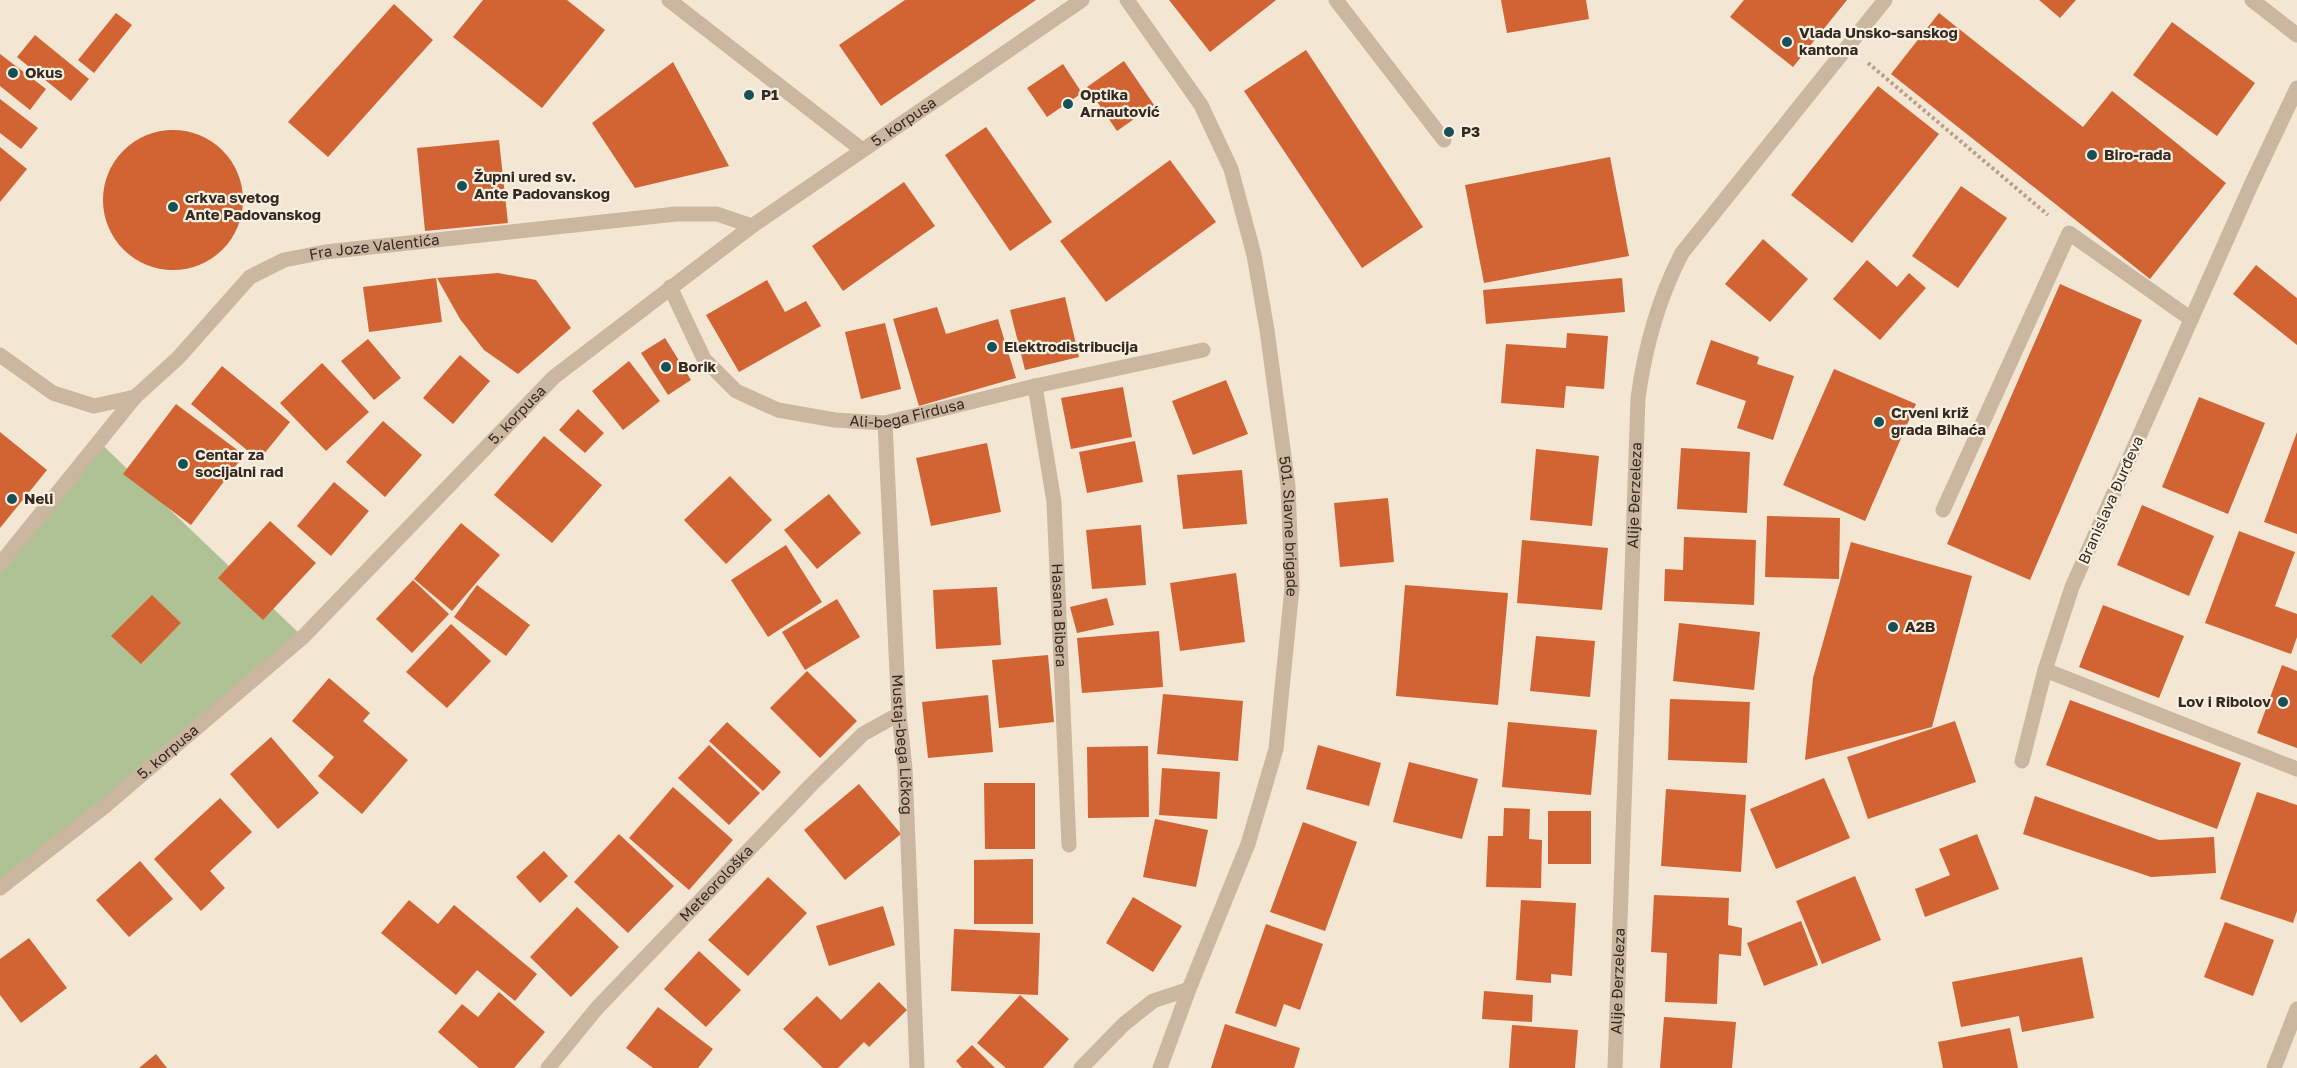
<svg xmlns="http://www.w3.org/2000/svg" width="2297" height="1068" font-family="'Golos Text',sans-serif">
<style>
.green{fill:#afc293}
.building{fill:#d26332}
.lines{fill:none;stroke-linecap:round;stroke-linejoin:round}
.path{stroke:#b7a089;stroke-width:4;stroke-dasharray:3 3;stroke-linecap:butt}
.minor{stroke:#cbb69f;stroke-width:15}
.poi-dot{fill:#165058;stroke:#faf0e0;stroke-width:2}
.labels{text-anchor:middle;stroke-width:4.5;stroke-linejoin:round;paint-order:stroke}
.poi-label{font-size:15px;font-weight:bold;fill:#342923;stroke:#faf0e0;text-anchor:start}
.street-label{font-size:15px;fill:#342923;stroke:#faf0e0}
</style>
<rect width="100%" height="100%" fill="#f3e6d3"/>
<path class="green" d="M94 437 303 637 0 888V559Z"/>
<path class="building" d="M483 0H567L605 30 542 108 453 37Z
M905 0H1036L881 106 839 45Z
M1169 0H1276L1210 52Z
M1501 0H1586L1589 19 1507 33Z
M1744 0H1847L1793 67 1730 17Z
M2039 0H2076L2060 18Z
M394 4 433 40 328 157 288 122Z
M116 13 132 25 94 73 78 60Z
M1939 13 2083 127 2112 91 2226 183 2150 279 1891 74Z
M2172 22 2255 83 2217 136 2133 75Z
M35 35 89 79 71 101 17 57Z
M1306 50 1423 227 1362 268 1244 91Z
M0 54 46 89 30 110 0 86Z
M1124 61 1154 105 1117 131 1087 87Z
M673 62 729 166 635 188 592 123Z
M1063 64 1082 93 1047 117 1027 88Z
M1878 86 1939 134 1852 243 1791 195Z
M0 99 38 128 21 149 0 133Z
M986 127 1052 222 1010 251 945 155Z
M103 200a70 70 0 1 1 140 0a70 70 0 1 1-140 0Z
M499 140 508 223 425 231 417 148Z
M0 147 27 169 0 202Z
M1610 157 1629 256 1484 283 1465 185Z
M1170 160 1216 222 1106 302 1060 241Z
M904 182 935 226 843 291 812 246Z
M1961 186 2007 218 1958 288 1912 256Z
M1763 239 1808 279 1770 322 1725 284Z
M1867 260 1897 287 1909 273 1926 288 1880 340 1833 299Z
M2256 265 2297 298V345L2233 294Z
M498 273 536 280 571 328 518 374 484 350 460 319 437 278Z
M436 278 442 322 369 332 363 287Z
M1622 278 1625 312 1486 324 1483 290Z
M767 280 785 312 806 301 821 326 739 372 706 315Z
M2060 284 2142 320 2030 580 1947 544Z
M1065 297 1079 357 1025 370 1010 310Z
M937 307 946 334 998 319 1016 378 919 406 893 319Z
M885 323 901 389 861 399 845 332Z
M1567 333 1608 336 1604 389 1566 386 1564 408 1501 403 1506 344 1566 348Z
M665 338 691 380 668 395 641 353Z
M368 339 401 378 374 400 341 361Z
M1711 340 1759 357 1757 364 1794 376 1773 440 1737 428 1746 401 1696 384Z
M460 355 490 381 453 424 423 398Z
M629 361 660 401 623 430 592 391Z
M322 363 369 412 326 451 280 403Z
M222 366 290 422 259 460 191 404Z
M1834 369 1916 404 1865 521 1783 485Z
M1226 380 1248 434 1193 455 1172 401Z
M1123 387 1132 437 1071 449 1061 398Z
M2199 397 2265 423 2228 514 2162 487Z
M176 404 244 455 191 525 123 474Z
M578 409 604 433 585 453 559 430Z
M383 421 422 455 385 497 346 462Z
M0 432 47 470 0 528Z
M2297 432V534L2264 522Z
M544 436 602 485 552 543 494 495Z
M1135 441 1143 482 1087 493 1079 452Z
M987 443 1001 512 931 526 916 458Z
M1681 448 1750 452 1747 513 1677 509Z
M1536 449 1599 456 1592 526 1530 520Z
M1242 470 1247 524 1183 529 1177 475Z
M730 476 772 520 726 564 684 520Z
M334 482 369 511 331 556 297 526Z
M829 494 861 533 817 569 784 530Z
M1388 498 1394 562 1340 567 1334 503Z
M2142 505 2214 536 2189 596 2117 565Z
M1767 516 1840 518 1839 579 1765 577Z
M270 521 316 563 263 620 218 578Z
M461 523 500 555 452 611 414 579Z
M1141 525 1146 585 1092 589 1086 530Z
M2239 531 2295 552 2275 606 2297 614V637L2291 654 2205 623Z
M1684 537 1756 540 1754 605 1664 601 1665 569 1683 570Z
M1522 540 1608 548 1602 610 1517 603Z
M1851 542 1972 576 1932 727 1805 760 1813 678Z
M786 545 822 602 768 637 731 580Z
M1236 573 1245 642 1180 651 1170 583Z
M413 580 449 614 412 653 376 619Z
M477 585 530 625 506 656 454 617Z
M1405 585 1508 593 1498 705 1396 696Z
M997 587 1001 645 936 649 933 590Z
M152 595 181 623 141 664 111 636Z
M1107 598 1114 625 1077 633 1070 607Z
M837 599 860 637 805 670 782 632Z
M2103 605 2184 636 2159 698 2079 667Z
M1679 623 1760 632 1754 690 1673 681Z
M451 624 491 661 447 708 406 672Z
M1159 631 1163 687 1082 693 1077 638Z
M1536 636 1595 641 1590 697 1530 691Z
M1048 655 1054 722 999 728 992 660Z
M2282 665 2297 671V748L2257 733Z
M807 671 857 721 820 758 770 708Z
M329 678 370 713 363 721 408 760 362 814 318 776 334 757 292 721Z
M1163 694 1243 701 1238 761 1157 754Z
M988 695 993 752 928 758 922 702Z
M1670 699 1750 702 1747 763 1668 760Z
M2070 700 2241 763 2217 829 2046 765Z
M1955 721 1976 782 1868 819 1847 757Z
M727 722 781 772 763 791 709 741Z
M1508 722 1597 730 1591 795 1502 787Z
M271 737 319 793 278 829 230 774Z
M709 745 760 793 729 825 678 778Z
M1318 745 1381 763 1369 806 1306 789Z
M1148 746 1149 817 1088 818 1087 747Z
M1409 762 1478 779 1462 839 1393 822Z
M1162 768 1220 772 1217 819 1159 815Z
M1824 778 1850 838 1776 869 1750 809Z
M984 783H1035V849H985Z
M859 784 901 834 845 880 804 830Z
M673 787 733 840 689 890 629 838Z
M1666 789 1746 795 1741 872 1661 866Z
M2257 792 2297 805V911L2293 923 2220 899Z
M2035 796 2159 840 2214 837 2216 873 2151 877 2023 834Z
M220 798 252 832 210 871 225 888 201 911 154 859Z
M1504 808 1530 809 1529 839 1542 840 1541 888 1486 887 1488 836H1503Z
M1548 811H1591V864H1548Z
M1155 819 1208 830 1196 887 1143 877Z
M1303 822 1357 842 1325 931 1270 912Z
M619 834 674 886 628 933 574 882Z
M1977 834 1999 889 1925 917 1915 889 1950 875 1939 849Z
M544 851 568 876 540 903 516 877Z
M1033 859V924H974V860Z
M140 861 173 899 129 937 96 900Z
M1855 876 1881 940 1822 964 1796 901Z
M768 877 807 913 748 976 708 940Z
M1654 895 1729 898 1728 925 1742 928 1741 956 1719 954 1717 1004 1665 1002 1667 953 1651 952Z
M1133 897 1182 926 1153 972 1106 943Z
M409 900 438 924 454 905 537 974 515 1001 477 970 456 995 381 933Z
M1521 900 1576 903 1572 976 1551 974V983L1516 980Z
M883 906 895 945 829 966 816 926Z
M577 907 619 947 571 997 530 957Z
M1801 921 1818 965 1764 986 1747 943Z
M2225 922 2274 940 2253 996 2204 977Z
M1266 924 1323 944 1300 1010 1284 1004 1276 1027 1235 1013Z
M954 929 1040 933 1038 995 951 991Z
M29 938 67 988 21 1023 0 995V959Z
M699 951 741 990 706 1027 664 989Z
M2082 957 2094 1018 2022 1032 2019 1016 1961 1027 1952 982Z
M879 982 907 1010 869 1047 864 1042 838 1068H823L783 1029 817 996 841 1020Z
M1484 991 1533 995 1532 1022 1482 1019Z
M499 992 545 1032 514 1068H479L438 1032 462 1004 478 1017Z
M1020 995 1069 1039 1043 1068H1006L977 1043Z
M658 1007 713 1049 698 1068H653L626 1048Z
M1664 1017 1736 1022 1732 1068H1660Z
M1225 1024 1300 1048 1294 1068H1211Z
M1512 1025 1578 1030 1575 1068H1509Z
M2010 1028 2018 1068H1943L1938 1042Z
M972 1045 995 1068H962L956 1061Z
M156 1054 167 1068H139Z"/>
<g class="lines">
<path class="path" d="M1868 63 2048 215"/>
<g class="minor">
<path d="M669 0 861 149"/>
<path id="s1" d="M1127 0 1201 105 1231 169 1254 255 1267 330 1288 486 1292 588 1276 749 1248 844 1189 989 1160 1068"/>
<path d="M1336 0 1444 140"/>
<path d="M2252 0 2297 35"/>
<path d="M2297 88 2251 185 2072 587 2045 670 2297 769"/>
<path id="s2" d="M670 287 704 359 736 391 778 410 835 420 885 423 1035 386 1203 350"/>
<path id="s3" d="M0 355 53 393 94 406 135 397 178 358 250 277 284 260 325 252 676 214H717L752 226"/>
<path id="s4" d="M1035 386 1054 502 1069 845"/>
<path id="s5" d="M885 423 899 714 905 768 917 1068"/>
<path d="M1943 510 2069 233 2191 319"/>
<path d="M0 564 135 397"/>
<path d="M2022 761 2045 670"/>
<path id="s6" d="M0 888 105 806 303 637 554 377 752 226 1082 0"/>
<path id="s7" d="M548 1068 597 1008 812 784 863 734 899 714"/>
<path d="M1081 1068 1124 1024 1153 1001 1189 989"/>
<path id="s8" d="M1615 1068 1638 398C1645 347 1658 299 1682 253L1885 0"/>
<path d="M2274 1068 2297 1009"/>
</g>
</g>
<g class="poi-dot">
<circle cx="1787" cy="42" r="6"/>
<circle cx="13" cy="73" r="6"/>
<circle cx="749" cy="95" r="6"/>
<circle cx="1068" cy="104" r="6"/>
<circle cx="1449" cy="132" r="6"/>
<circle cx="2092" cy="155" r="6"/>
<circle cx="462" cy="186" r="6"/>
<circle cx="173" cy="207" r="6"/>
<circle cx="992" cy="347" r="6"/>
<circle cx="666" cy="367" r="6"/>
<circle cx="1879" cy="422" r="6"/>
<circle cx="183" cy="464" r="6"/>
<circle cx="12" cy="499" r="6"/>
<circle cx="1893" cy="627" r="6"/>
<circle cx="2283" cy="702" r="6"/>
</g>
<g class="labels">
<g class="poi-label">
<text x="1799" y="38">Vlada Unsko-sanskog<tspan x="1799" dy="17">kantona</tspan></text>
<text x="25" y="78">Okus</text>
<text x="761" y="100">P1</text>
<text x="1080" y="100">Optika<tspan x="1080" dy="17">Arnautović</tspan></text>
<text x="1461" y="137">P3</text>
<text x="2104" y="160">Biro-rada</text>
<text x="474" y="182">Župni ured sv.<tspan x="474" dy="17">Ante Padovanskog</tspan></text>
<text x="185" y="203">crkva svetog<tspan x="185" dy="17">Ante Padovanskog</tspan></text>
<text x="1004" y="352">Elektrodistribucija</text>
<text x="678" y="372">Borik</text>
<text x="1891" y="418">Crveni križ<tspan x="1891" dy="17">grada Bihaća</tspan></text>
<text x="195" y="460">Centar za<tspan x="195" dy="17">socijalni rad</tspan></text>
<text x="24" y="504">Neli</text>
<text x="1905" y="632">A2B</text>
<text x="2271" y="707" text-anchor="end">Lov i Ribolov</text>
</g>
<g class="street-label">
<text dy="5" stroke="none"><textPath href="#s6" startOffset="1188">5. korpusa</textPath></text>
<text dy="5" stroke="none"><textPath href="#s3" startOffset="446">Fra Joze Valentića</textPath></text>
<text dy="5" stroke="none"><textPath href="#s2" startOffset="302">Ali-bega Firdusa</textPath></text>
<text dy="5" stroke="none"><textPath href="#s6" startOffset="702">5. korpusa</textPath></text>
<text dy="5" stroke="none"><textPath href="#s8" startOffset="573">Alije Đerzeleza</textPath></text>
<text transform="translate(2111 500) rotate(-66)" y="5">Branislava Đurđeva</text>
<text dy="5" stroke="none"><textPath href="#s1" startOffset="562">501. Slavne brigade</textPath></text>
<text dy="5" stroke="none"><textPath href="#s4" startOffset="231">Hasana Bibera</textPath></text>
<text dy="5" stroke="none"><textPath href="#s5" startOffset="322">Mustaj-bega Ličkog</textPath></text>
<text dy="5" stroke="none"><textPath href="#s6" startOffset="216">5. korpusa</textPath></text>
<text dy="5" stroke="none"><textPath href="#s7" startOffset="250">Meteorološka</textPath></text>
<text dy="5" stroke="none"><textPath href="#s8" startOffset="87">Alije Đerzeleza</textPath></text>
</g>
</g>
</svg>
